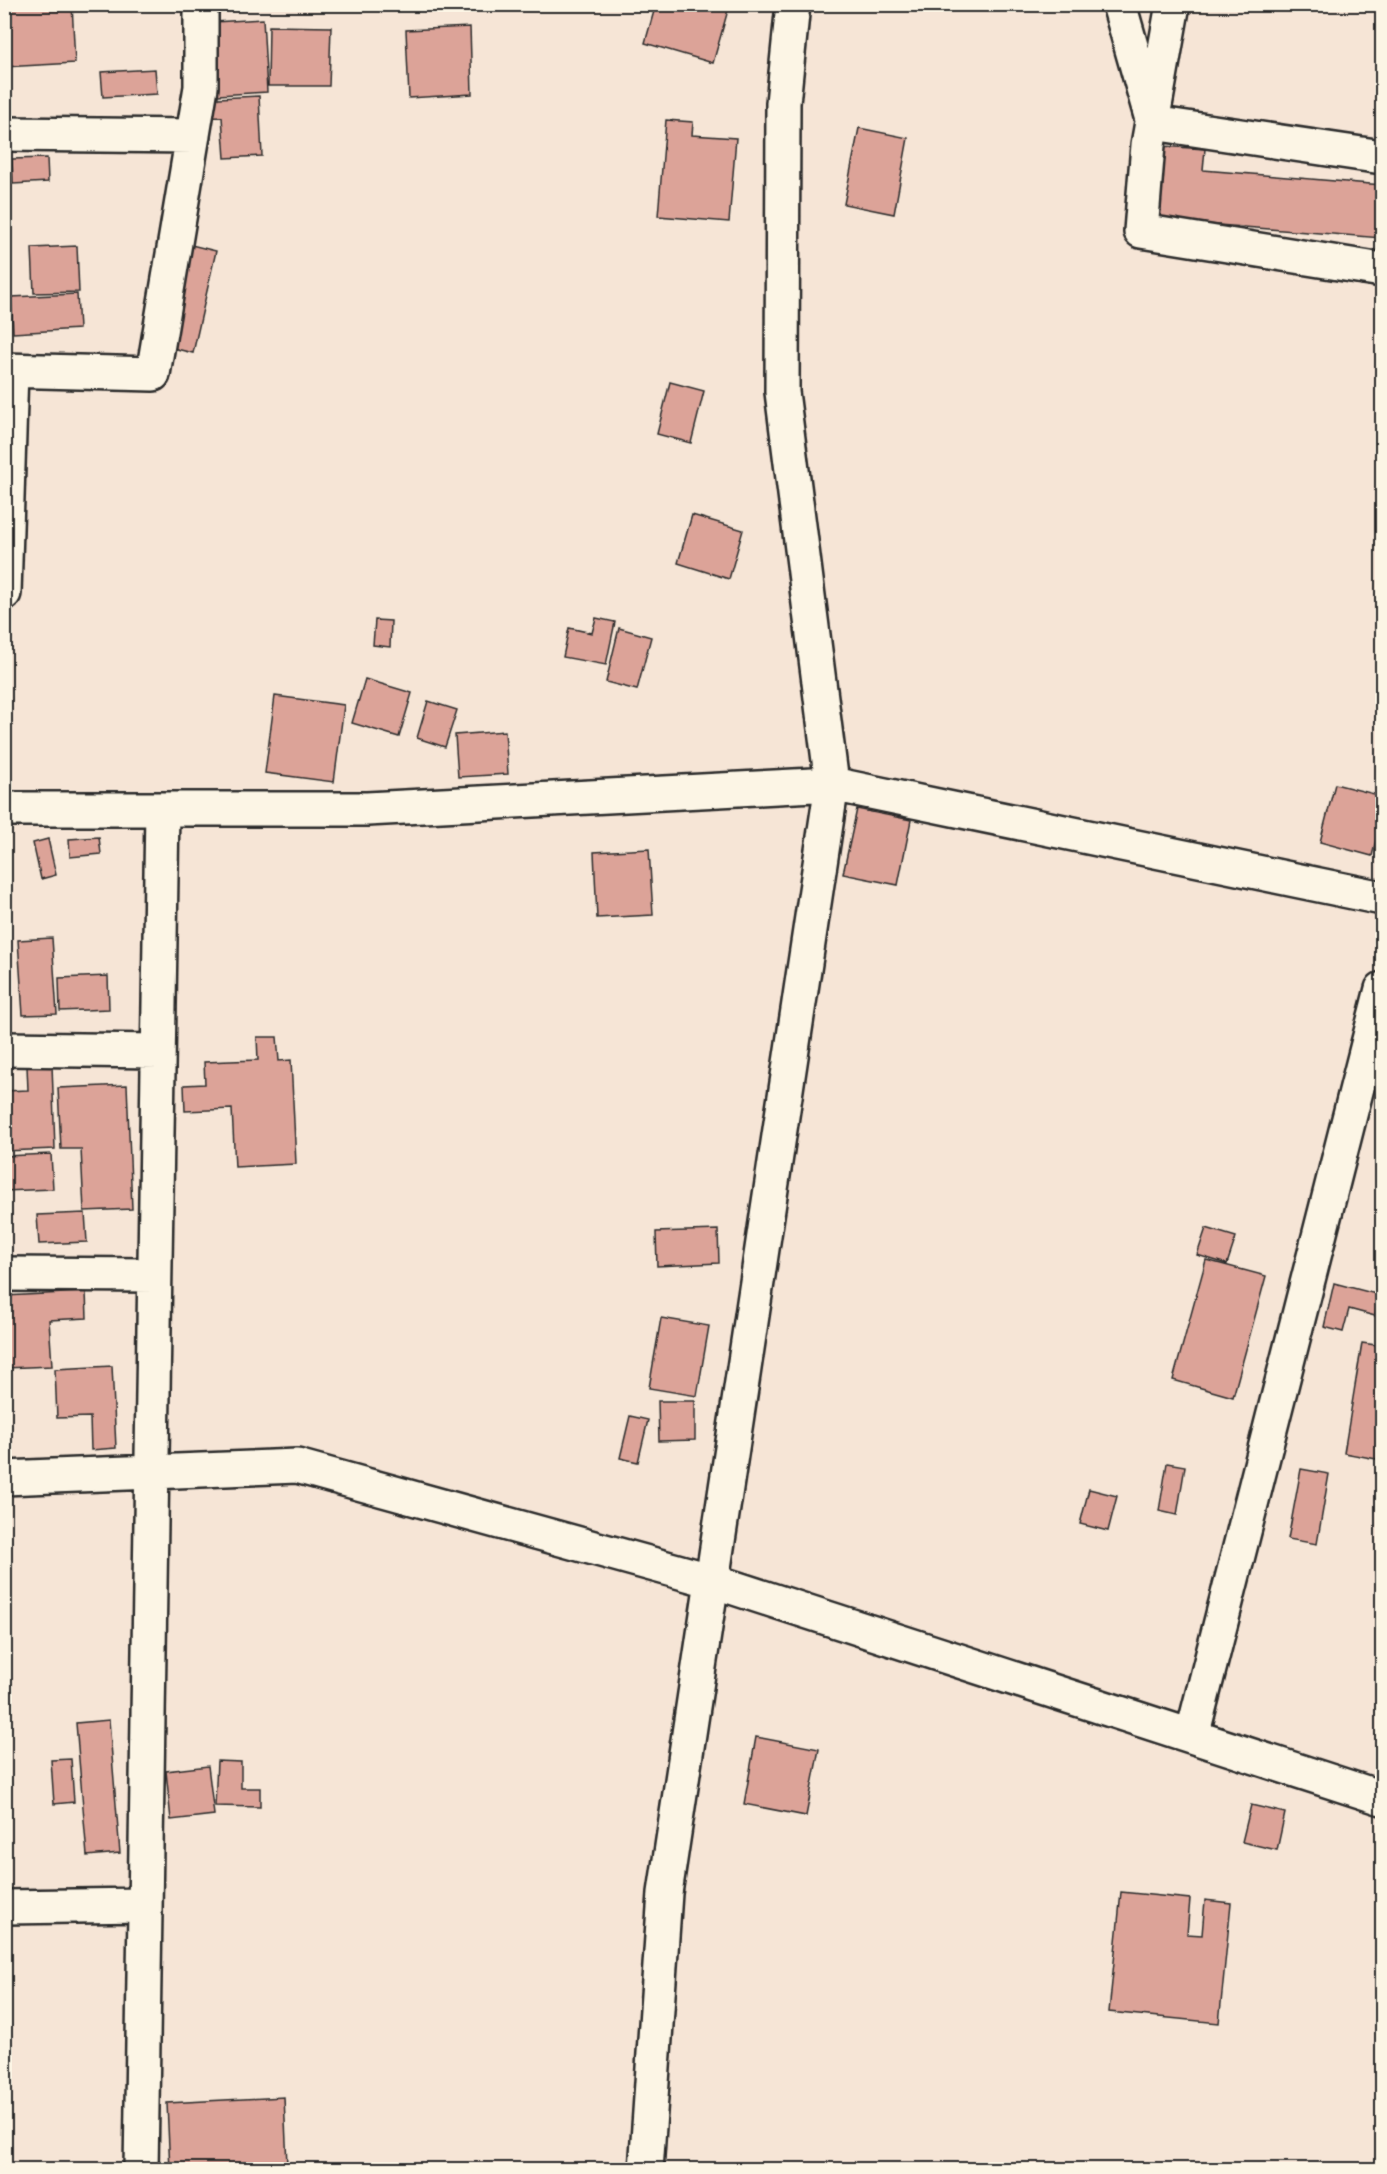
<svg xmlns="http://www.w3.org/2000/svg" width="1387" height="2174" font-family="Kalam,sans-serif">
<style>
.building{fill:#dca398;stroke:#2b2b2b;stroke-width:1.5}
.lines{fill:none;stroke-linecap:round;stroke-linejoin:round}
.minor-casing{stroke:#2b2b2b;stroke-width:38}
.minor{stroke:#fcf5e5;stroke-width:33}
</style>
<rect width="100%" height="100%" fill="#f6e5d6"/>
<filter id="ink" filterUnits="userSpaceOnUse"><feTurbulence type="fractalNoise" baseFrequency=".0167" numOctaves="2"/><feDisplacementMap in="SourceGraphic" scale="12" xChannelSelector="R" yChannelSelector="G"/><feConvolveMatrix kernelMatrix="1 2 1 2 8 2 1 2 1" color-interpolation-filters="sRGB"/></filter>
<g filter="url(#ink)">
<path class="building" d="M4 4H72L75 63 4 67Z
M656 4H709L728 10 713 63 645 43Z
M1301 4H1382V8Z
M263 19 267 92 202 96 198 23Z
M269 26 331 27 329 86H268Z
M470 27 472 94 409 98 406 30Z
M155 69 157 94 103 97 101 72Z
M259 96 262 156 225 158 222 117 199 118 198 99Z
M666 120 693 122 692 135 736 138 729 222 658 216Z
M859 128 908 138 894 214 844 204Z
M1147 145 1205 149 1203 170 1382 185V238L1142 219Z
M47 158 48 182 13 184 12 159Z
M4 162 9 238H4Z
M179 242 216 251 193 353 156 344Z
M4 243 9 324H4Z
M77 246 79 292 34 293 32 248Z
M77 294 79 329 13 333 11 297Z
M670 382 704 391 691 443 657 434Z
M692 515 743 530 729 579 678 563Z
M596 618 615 622 606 665 563 657 569 628 592 633Z
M375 620 391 621 390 647 373 645Z
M619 628 651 637 637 690 606 682Z
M365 679 412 693 399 737 352 723Z
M275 696 344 705 334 782 265 773Z
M428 701 457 710 445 747 417 738Z
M505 731 508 774 458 777 455 735Z
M1335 784 1382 796V817L1372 856 1320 842Z
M857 809 911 820 898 885 843 874Z
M99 837 101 854 70 857 69 839Z
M48 839 56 875 41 879 33 843Z
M649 849 653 915 597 918 594 852Z
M52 938 57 1014 23 1015 18 940Z
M108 976 109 1009 60 1011 59 978Z
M257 1037H277L279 1061 291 1060 296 1164 235 1167 232 1109 185 1111 184 1085 205 1084 204 1062 258 1060Z
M52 1065 55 1149 4 1151V1091L28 1090 27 1066Z
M127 1085 132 1209 84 1211 81 1149H61L58 1088Z
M51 1154 53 1189 4 1191V1156Z
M85 1213 87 1242 39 1244 37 1215Z
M1206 1228 1236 1237 1227 1264 1197 1255Z
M718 1230 719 1263 657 1266 656 1232Z
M1206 1260 1266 1276 1233 1397 1173 1380Z
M1334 1283 1380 1295 1375 1316 1349 1309 1343 1332 1324 1327Z
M86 1292 87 1318 49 1320 52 1366 4 1368V1296Z
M661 1318 709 1326 697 1396 649 1388Z
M1362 1343 1382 1346V1460L1344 1453Z
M112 1366 116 1448 91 1450 90 1417 57 1418 55 1369Z
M658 1401H695V1440L659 1441Z
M630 1416 648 1420 638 1462 620 1458Z
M1167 1463 1185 1466 1177 1515 1159 1511Z
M1301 1469 1329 1474 1317 1544 1288 1539Z
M1089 1489 1117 1496 1108 1531 1080 1524Z
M109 1720 120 1853 87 1856 76 1723Z
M756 1737 819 1749 806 1816 744 1804Z
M71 1759 74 1802 54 1804 51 1760Z
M217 1761 241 1762V1788H260V1807L215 1806Z
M208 1766 214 1815 171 1820 166 1771Z
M1251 1805 1285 1813 1277 1850 1242 1842Z
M1121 1892 1190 1899 1187 1934 1202 1935 1205 1900 1231 1903 1219 2023 1109 2012Z
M284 2097 287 2165 239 2167V2170H170L167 2103Z"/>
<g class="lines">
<defs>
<path id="minor" d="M1119 4 1153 123 1382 157
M1173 4 1148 145 1141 231 1382 270
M4 134 193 136
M4 370 153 374 201 87V4
M4 593 11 370
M4 809H367L832 784 1382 898
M4 1049 158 1051
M4 1274 154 1275
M4 1478 297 1466 713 1581 1382 1798
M1192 1736 1382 989
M4 1907 145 1905
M141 2170 162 809
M646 2170 665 1893 832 784 782 392 783 103 793 4"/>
</defs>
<use href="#minor" class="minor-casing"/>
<use href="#minor" class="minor"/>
</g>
</g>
<rect width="1387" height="2174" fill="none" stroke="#fcf5e5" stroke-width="24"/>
<rect x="12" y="12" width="1363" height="2150" fill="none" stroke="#2b2b2b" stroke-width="2" filter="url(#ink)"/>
</svg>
